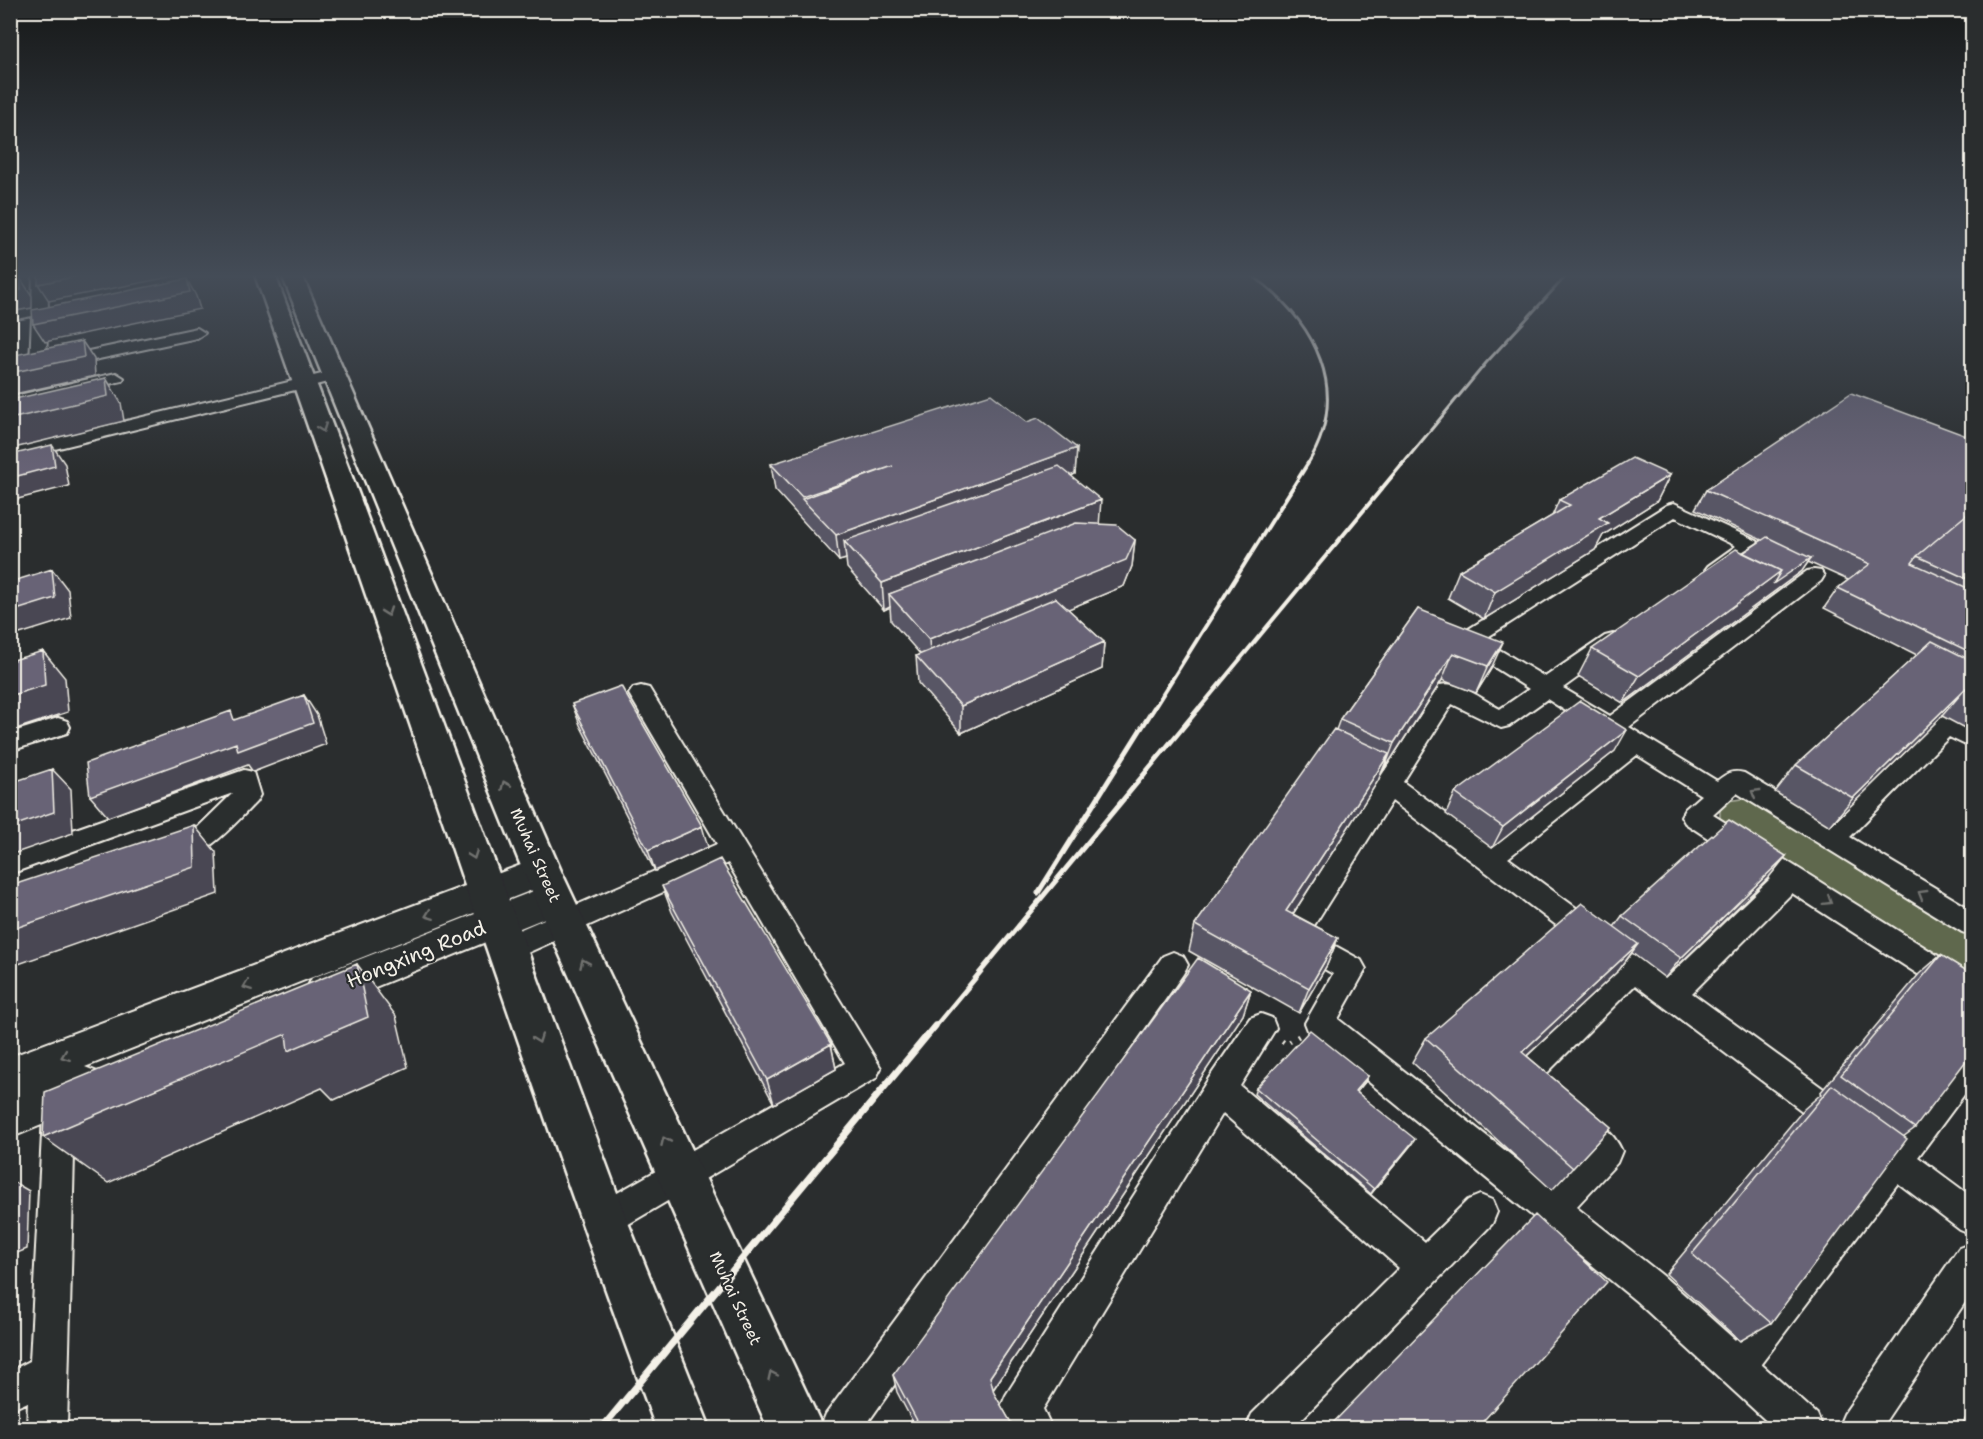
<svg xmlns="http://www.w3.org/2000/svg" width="1983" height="1439" font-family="'Shantell Sans',sans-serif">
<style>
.green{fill:#5e674e;stroke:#a9ac9b;stroke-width:1.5}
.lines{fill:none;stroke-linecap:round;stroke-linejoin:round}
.minor-casing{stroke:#f4f1e8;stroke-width:4}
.tertiary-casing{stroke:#f4f1e8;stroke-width:4}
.secondary-casing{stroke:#f4f1e8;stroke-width:5}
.path{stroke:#f4f1e8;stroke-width:5;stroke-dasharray:2 7;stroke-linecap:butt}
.minor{fill:#2a2d2e;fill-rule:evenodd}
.tertiary{fill:#2a2d2e;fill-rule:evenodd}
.secondary{fill:#2a2d2e;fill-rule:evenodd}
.rail-far3{stroke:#f4f1e8;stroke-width:3}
.rail-far2{stroke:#f4f1e8;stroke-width:4}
.rail-far1{stroke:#f4f1e8;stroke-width:5}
.rail{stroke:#f4f1e8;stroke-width:7}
.wall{fill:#595665;stroke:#f4f1e8;stroke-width:1.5}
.shaded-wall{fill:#484653;stroke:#f4f1e8;stroke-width:1.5}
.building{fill:#676476;stroke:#f4f1e8;stroke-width:1.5}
.oneway{stroke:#71726f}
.labels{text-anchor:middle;stroke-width:4.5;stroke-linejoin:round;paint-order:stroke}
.street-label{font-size:16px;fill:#f4f1e8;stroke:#2a2d2e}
.near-street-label{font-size:20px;fill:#f4f1e8;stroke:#2a2d2e}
</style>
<rect width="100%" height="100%" fill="#2a2d2e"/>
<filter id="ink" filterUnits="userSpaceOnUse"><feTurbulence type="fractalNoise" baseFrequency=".0167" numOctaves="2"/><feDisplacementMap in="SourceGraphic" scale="12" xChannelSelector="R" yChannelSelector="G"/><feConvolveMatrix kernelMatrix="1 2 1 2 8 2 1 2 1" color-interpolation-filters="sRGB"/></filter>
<g filter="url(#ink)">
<path class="green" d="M1749 798 1972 934V981L1720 824V802Z"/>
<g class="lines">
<defs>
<path id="minor" d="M33 275H47L48 310 46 360 197 328 205 333 197 338 10 378V368L30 364 32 316 10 320V311L32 307Z
M334 371 340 373 342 376 340 379 10 460V449Z
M116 373 124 378 122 381 10 407V397Z
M1674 503 1757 541 1760 545 1722 574 1715 576 1708 574 1705 570 1708 566 1736 546 1675 517 1483 640 1545 677 1605 636 1613 634 1621 636 1624 641 1621 646 1563 688 1610 716 1807 571 1814 570 1821 571 1824 576 1821 581 1629 727 1717 781C1727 773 1732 770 1744 773L1829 824 1937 719 1946 716 1972 728V748L1949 737 1850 837 1972 910V936L1962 932 1737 793 1713 815 1972 977V1006L1961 1002 1792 893 1692 993 1891 1138 1961 1049 1972 1045V1084L1918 1157 1972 1197V1235L1960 1230 1898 1183 1761 1364 1817 1414 1823 1428H1774L1636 1301 1309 1033 1305 1023 1333 974 1282 945 1278 936 1440 685C1459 680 1483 700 1500 709L1529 689 1459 645 1456 640 1459 635 1667 505ZM1547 699 1618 744 1488 844 1403 782 1452 704 1501 728 1509 726ZM1637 755 1701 795 1685 809 1681 816 1685 823 1770 879 1669 976 1508 858ZM1392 801 1613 968 1509 1067 1504 1078C1509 1090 1515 1094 1527 1099L1538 1095 1543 1084 1541 1079 1635 985 1871 1163 1735 1340 1662 1275 1576 1207 1617 1163 1622 1151C1614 1132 1591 1114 1572 1106L1560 1111 1556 1122 1560 1133 1581 1152 1549 1185 1338 1019 1366 969 1361 960 1310 932Z
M641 686 649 688 881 1068 876 1078 615 1232 603 1238 591 1232 585 1220 591 1208 845 1063 728 863 516 958 506 961 496 958 491 949 496 940 717 844 629 694 633 688Z
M58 718 67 721 70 727 67 733 10 751V733Z
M244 770 253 772 260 795 256 802C234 824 199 868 165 857L161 849 165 841 193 832 233 793 10 874V852Z
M1173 952 1183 956 1188 965 1183 974 864 1428H820L826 1414 1163 956Z
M1261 1014 1272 1018 1276 1028 1240 1086 1425 1242 1468 1200 1480 1195 1492 1200 1497 1212 1492 1224 1293 1428H1246L1252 1414 1399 1268 1223 1113 1043 1409 1052 1428H1010L1000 1409 1006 1395 1209 1078 1250 1018Z
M59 1099 71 1104 75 1115 67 1428H27L28 1402 10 1410V1371L30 1361 43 1115 47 1104Z
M1972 1243V1292L1881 1428H1838L1844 1414 1959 1248Z"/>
<path id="tertiary" d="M542 857 555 861 560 871 555 881 85 1067 100 1073 106 1087 100 1101 10 1138V1057Z
M554 883 567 887 572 898 567 909 326 1007 312 1002 306 990 312 978Z"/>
<path id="secondary" d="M255 275H275L360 498 627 1220 710 1428H656C515 1046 391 659 255 275Z
M282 275H302L561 871 823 1428H768L523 871Z"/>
</defs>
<use href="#minor" class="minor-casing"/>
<use href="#tertiary" class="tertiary-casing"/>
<use href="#secondary" class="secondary-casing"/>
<path class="path" d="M1282 1041 1286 1044 1299 1036"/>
<use href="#minor" class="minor"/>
<use href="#tertiary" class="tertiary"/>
<use href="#secondary" class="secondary"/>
<path class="rail-far3" d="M1252 275C1315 322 1353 391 1307 465
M1402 465 1486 363 1567 275"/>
<path class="rail-far2" d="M1153 710 1308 463
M1198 710 1403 463"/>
<path class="rail-far1" d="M1038 893 1154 708
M934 1028 1199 708"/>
<path class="rail" d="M602 1428 935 1026"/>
</g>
<path class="wall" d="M1027 422 1077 448 1075 474 1071 476 1099 524 1135 540 1132 566 1124 586 1068 609 1104 642 1102 669 961 733 918 683 916 656 920 654 891 621 890 607 884 610 847 568 846 559 839 561 775 490 771 464Z
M1972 438V732L1942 716 1830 826 1775 792 1796 765 1917 655 1824 608 1838 588 1848 580 1808 562 1802 571 1623 703 1578 676 1592 649 1762 540 1695 509 1706 490Z
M1670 475 1657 501 1603 535 1595 550 1484 619 1448 598 1459 571 1552 516 1559 500Z
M1418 609 1491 669 1476 693 1442 680 1384 770H1382L1378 781 1293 914 1338 938 1327 965 1299 1013 1189 951 1195 925 1336 730 1340 719Z
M572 704 708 847 655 871 580 725Z
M1615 751 1492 848 1446 814 1455 793Z
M1786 856 1769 877 1665 978 1632 953 1619 970 1527 1056 1611 1127 1552 1190 1412 1062 1426 1038 1614 927 1622 916Z
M662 886 831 1044 836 1069 774 1104 672 912Z
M1941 955 1915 1128 1903 1137 1771 1323 1740 1341 1666 1274 1804 1109 1821 1094 1820 1093 1919 974Z
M1251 990 1243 1015 993 1390 994 1393 1014 1428H916L897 1392 893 1375Z
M1368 1076 1365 1082 1357 1092 1411 1145 1371 1194 1254 1094 1256 1088Z
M1972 1408V1428H1960Z"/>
<path class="shaded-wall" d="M10 275H31L10 279Z
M83 275H180L49 301 38 284Z
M21 279 32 296V308L10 312V292Z
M187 279 196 296 200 309 45 342 33 324Z
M82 341 94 359 95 376 10 395V373Z
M106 378 121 403 124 421 10 449V419Z
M52 445 65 464 69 486 10 501V478Z
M1077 448 1075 474 857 555 844 541 846 559 839 561 836 535Z
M1670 475 1657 501 1603 535 1595 550 1484 619 1495 592 1599 518Z
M1101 500 1099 526 889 594 890 607 884 610 882 583Z
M1135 540 1132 566 1124 586 931 666 929 639Z
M1811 558 1802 571 1623 703 1639 676 1781 571Z
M52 569 68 590 71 618 10 637V612Z
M1104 642 1102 669 961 733V706Z
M1503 642 1491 669 1476 693 1488 666Z
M43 651 65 678 68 712 10 731V696Z
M1453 653 1442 680 1384 770 1394 743Z
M1966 688 1942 716 1830 826 1853 798Z
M304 695 317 715 326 744 253 772 248 765 108 817 90 796Z
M1627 730 1615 751 1492 848 1503 827Z
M1389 754 1378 781 1278 937 1286 911Z
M52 769 71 789 73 833 10 855V827Z
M194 825 216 852 218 894 10 967V930Z
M702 826 708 847 655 871 648 850Z
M1786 856 1769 877 1665 978 1681 958Z
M1338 938 1327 965 1299 1013 1309 988Z
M1638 944 1619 970 1505 1076 1522 1052Z
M357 964 396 1016 408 1067 334 1100 322 1088 108 1183 43 1137Z
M1251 990 1243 1015 990 1394V1377Z
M831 1044 836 1069 774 1104 767 1080Z
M1368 1076 1365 1082 1352 1097 1355 1091Z
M1415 1139 1411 1145 1371 1194 1374 1189Z
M10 1180 29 1191 27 1249 10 1256Z"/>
<path class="building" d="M38 275H83L38 284Z
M21 279V290L10 292V281Z
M187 279 190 292 33 324 32 310Z
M82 341 84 357 10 373V356Z
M106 378 108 396 10 419V400Z
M1851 393 1972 438V510L1917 556 1912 563 1972 590V653L1838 588 1870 564 1706 490Z
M991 394 1027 422 1038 418 1077 448 836 535 802 499 893 466 802 497 771 464Z
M52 445 55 466 10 478V455Z
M1632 458 1670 475 1599 518 1608 523 1495 592 1459 571 1570 505 1559 500Z
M1059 466 1101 500 882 583 844 541Z
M1972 510V581L1917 556Z
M1076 523 1117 525 1135 540 1126 560 929 639 889 594Z
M1767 537 1811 558 1773 584 1781 571 1743 553Z
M1736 549 1781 571 1639 676 1592 649Z
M52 569 55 598 10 612V582Z
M1056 598 1104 642 961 706 916 656Z
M1418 609 1503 642 1488 666 1453 653 1394 743 1340 719Z
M1932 641 1972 661V692L1966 688 1853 798 1796 765Z
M43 651 45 685 10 696V661Z
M621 686 702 826 648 850 572 704Z
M304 695 313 723 238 751 236 743 90 796 86 763 231 711 234 720Z
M1580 701 1627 730 1503 827 1455 793Z
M1334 729 1389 754 1286 911 1338 938 1309 988 1195 925Z
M52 769 54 812 10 827V783Z
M1729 820 1786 856 1681 958 1622 916Z
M194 825 195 867 10 930V886Z
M720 859 831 1044 767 1080 662 886Z
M1582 903 1638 944 1522 1052 1611 1127 1573 1168 1426 1038Z
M1941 955 1972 974V1053L1915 1128 1841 1075Z
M1198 958 1251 990 990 1377 994 1393 1014 1428H921L893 1375Z
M357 964 368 1017 288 1051 286 1034 43 1137 45 1092Z
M1310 1030 1368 1076 1355 1091 1415 1139 1374 1189 1256 1088Z
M1832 1085 1907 1139 1771 1323 1692 1254Z
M1535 1215 1607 1282 1477 1428H1328Z"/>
<defs><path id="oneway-chevron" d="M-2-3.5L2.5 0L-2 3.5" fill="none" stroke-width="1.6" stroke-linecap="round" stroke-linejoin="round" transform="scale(1.5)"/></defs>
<g class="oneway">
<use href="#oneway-chevron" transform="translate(322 428) rotate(70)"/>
<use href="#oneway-chevron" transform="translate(387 612) rotate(71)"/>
<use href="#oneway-chevron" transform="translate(505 785) rotate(-113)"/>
<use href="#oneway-chevron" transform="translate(1755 793) rotate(-149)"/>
<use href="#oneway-chevron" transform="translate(473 855) rotate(70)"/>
<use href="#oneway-chevron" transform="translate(1922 894) rotate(-149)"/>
<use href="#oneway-chevron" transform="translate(1828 901) rotate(32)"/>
<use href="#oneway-chevron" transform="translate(429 915) rotate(159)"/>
<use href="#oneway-chevron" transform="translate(584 963) rotate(-114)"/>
<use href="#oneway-chevron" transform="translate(247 986) rotate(159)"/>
<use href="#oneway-chevron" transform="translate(538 1039) rotate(70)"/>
<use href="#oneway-chevron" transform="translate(65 1056) rotate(159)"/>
<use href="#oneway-chevron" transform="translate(665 1141) rotate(-114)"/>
<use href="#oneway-chevron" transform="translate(772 1375) rotate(-115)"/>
</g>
</g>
<linearGradient id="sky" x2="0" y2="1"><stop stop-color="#171919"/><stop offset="0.58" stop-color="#444c57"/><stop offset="1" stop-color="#444c57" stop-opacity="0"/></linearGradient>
<rect width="1983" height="476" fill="url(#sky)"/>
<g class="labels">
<g class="street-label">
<text transform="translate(536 855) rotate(66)" y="6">Muhai Street</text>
<text transform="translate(736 1298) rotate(65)" y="6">Muhai Street</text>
</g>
<g class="near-street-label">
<text transform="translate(416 954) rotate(-22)" y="7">Hongxing Road</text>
</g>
</g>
<rect width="1983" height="1439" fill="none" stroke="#2a2d2e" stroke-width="36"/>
<rect x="18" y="18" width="1947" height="1403" fill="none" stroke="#f4f1e8" stroke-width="2" filter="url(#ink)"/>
</svg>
